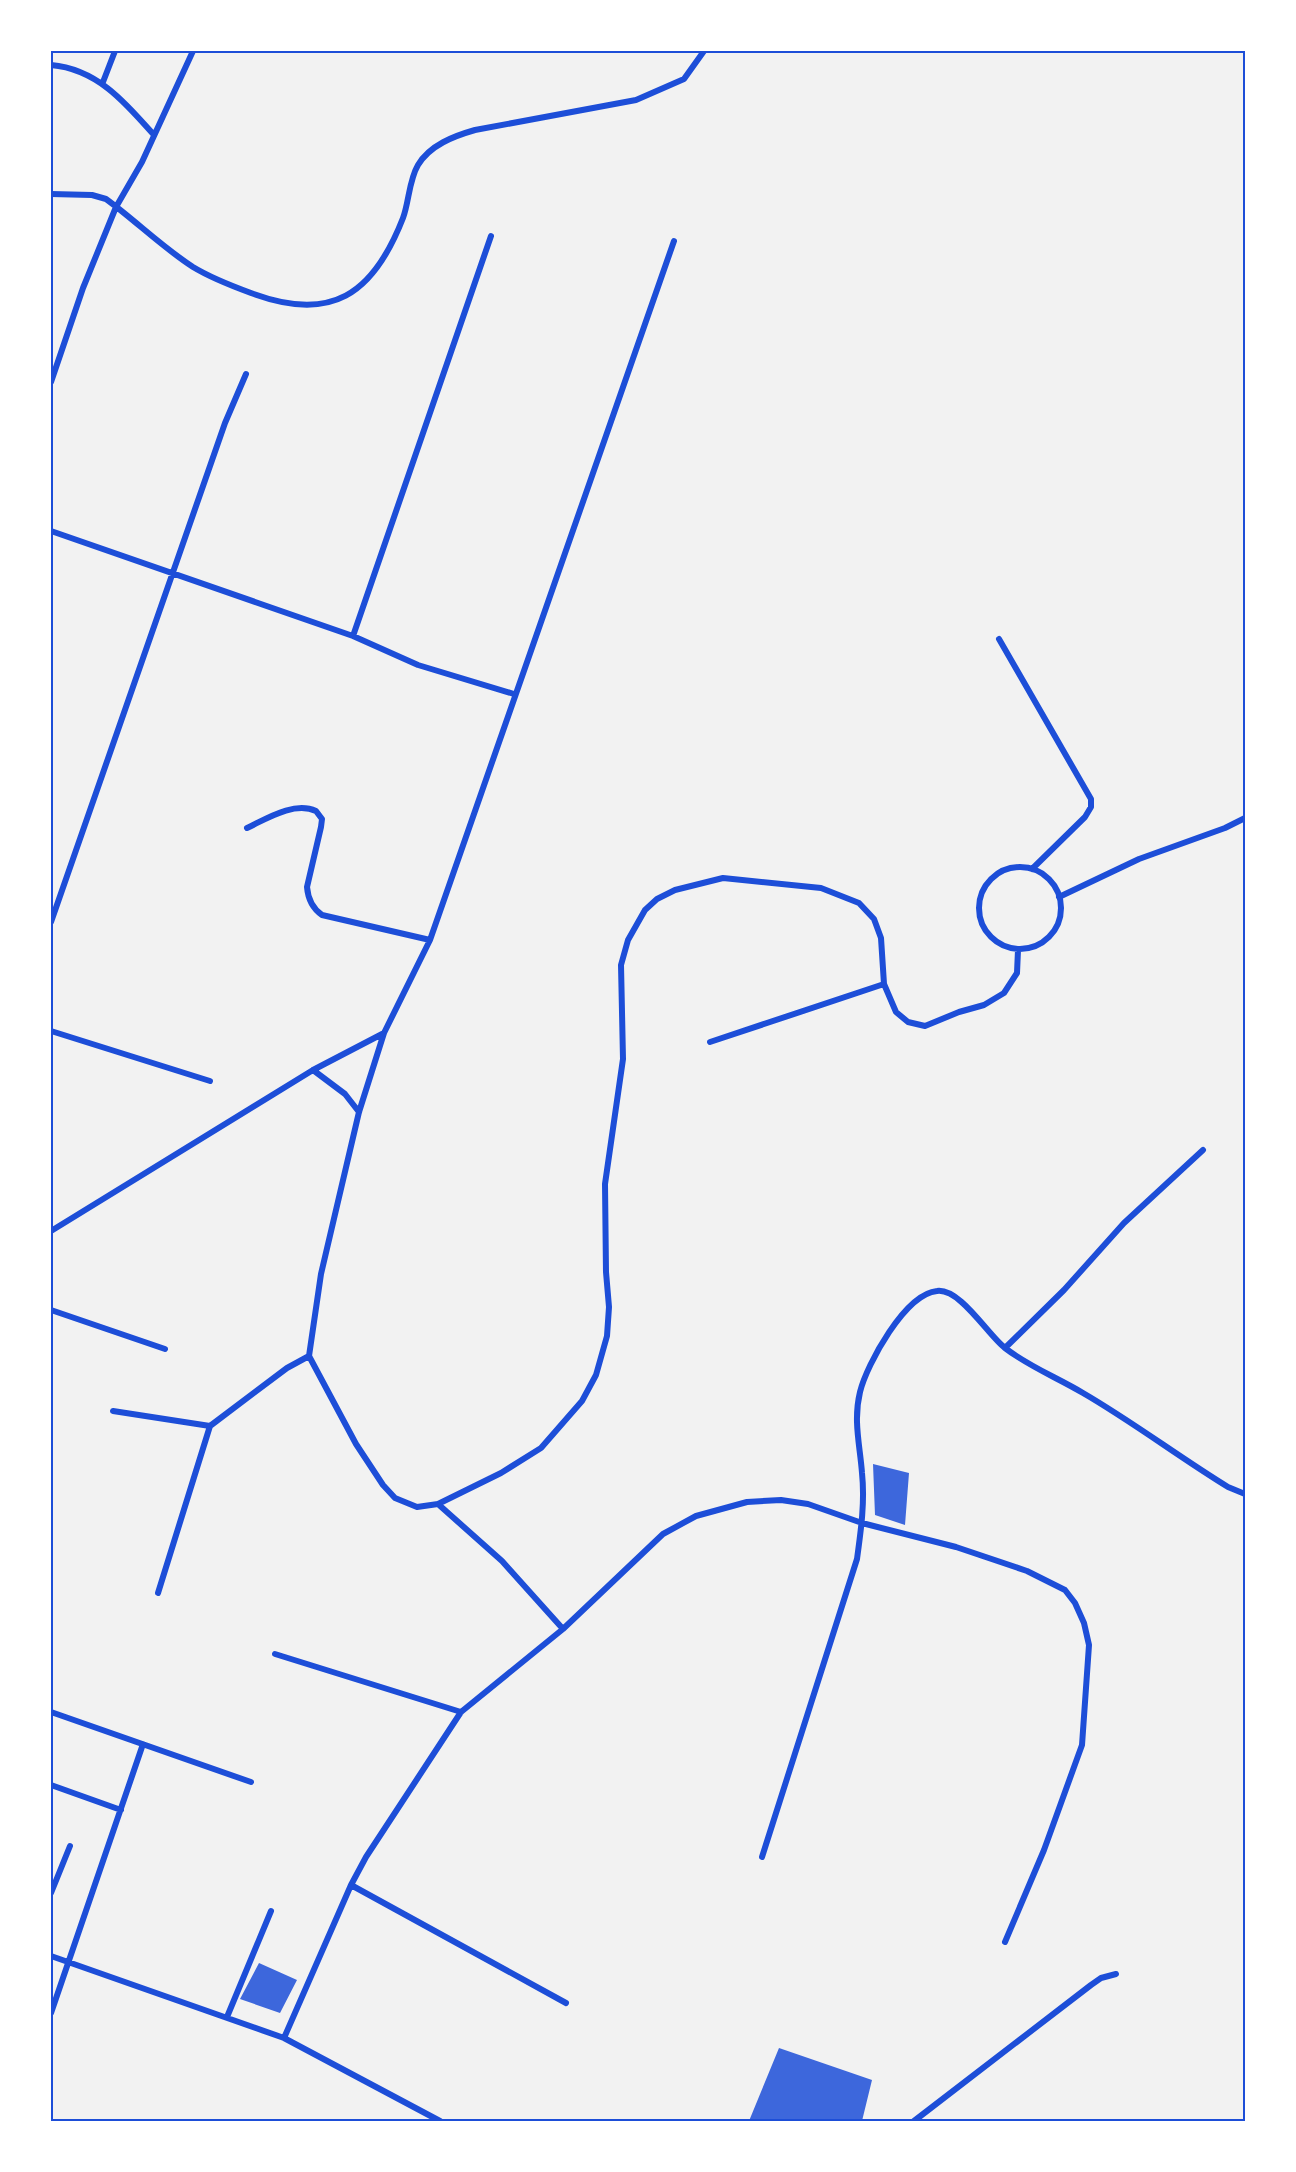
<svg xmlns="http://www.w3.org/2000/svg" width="1296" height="2172" font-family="'PT Sans Narrow',sans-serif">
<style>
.building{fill:#3d67dc}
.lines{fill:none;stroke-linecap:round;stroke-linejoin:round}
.minor{stroke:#1d4ed8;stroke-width:6}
.neatline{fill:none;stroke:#1d4ed8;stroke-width:2}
</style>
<rect width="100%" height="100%" fill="#f2f2f2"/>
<path class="building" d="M873 1464 909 1473 905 1525 875 1515Z
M259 1963 297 1980 280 2013 240 1999Z
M779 2048 872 2080 862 2121H749Z"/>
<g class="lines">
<path class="minor" d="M51 65C97 69 125 102 154 135
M103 82 115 51
M51 194 92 195 106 199C136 221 162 247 193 267 211 278 232 286 251 293 331 323 373 295 403 218 409 202 409 180 418 165 430 145 454 136 475 130L636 100 684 79 704 51
M674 241 430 940 384 1033 359 1112 321 1274 309 1356 356 1444 383 1485 395 1498 417 1507 438 1504 501 1473 541 1448 582 1401 596 1375 607 1336 609 1307 606 1272 605 1184 623 1059 621 965 628 940 645 910 657 899 675 890 723 878 821 888 859 903 874 919 881 938 884 984 896 1012 908 1022 925 1026 959 1012 984 1005 1004 993 1017 973 1018 950
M51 382 83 288 116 207 142 162 193 51
M51 531 353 636 418 665 514 694
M353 636 491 236
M999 639 1091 799V807L1085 817 1032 869
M247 828C266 819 294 801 316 811L322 819 321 827 307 887C308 899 312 908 322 915L430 940
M979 908a41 41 0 1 1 82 0a41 41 0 1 1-82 0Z
M1059 897 1139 859 1225 828 1245 818
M51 922 225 423 246 374
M51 1031 210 1081
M710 1042 884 984
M313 1070 345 1094 359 1112
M51 1231 313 1070 384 1033
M51 1310 165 1349
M1005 1348 1064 1290 1124 1223 1203 1150
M113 1411 210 1426
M438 1504 502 1561 563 1629
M158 1593 210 1426 287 1368 309 1356
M275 1654 461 1712
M51 1712 251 1782
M51 1785 121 1810
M762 1857 857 1559C861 1530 865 1502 862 1473 860 1445 853 1421 860 1392 867 1364 905 1294 937 1291 960 1288 988 1335 1005 1348 1028 1366 1058 1378 1083 1393 1133 1422 1179 1457 1228 1487L1245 1494
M351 1885 566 2003
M51 1893 70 1846
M51 1956 284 2038 440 2121
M51 2013 143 1744
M227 2017 271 1911
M284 2038 351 1885 366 1857 461 1712 563 1629 663 1534 696 1516 747 1502 781 1500 808 1504 862 1523 956 1547 1027 1571 1065 1590 1075 1603 1084 1623 1089 1645 1082 1745 1044 1850 1005 1942
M914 2121 1091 1985 1101 1978 1116 1974"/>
</g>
<rect width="1296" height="2172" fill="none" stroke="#ffffff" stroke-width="105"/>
<rect x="52" y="52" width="1192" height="2068" class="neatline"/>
</svg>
